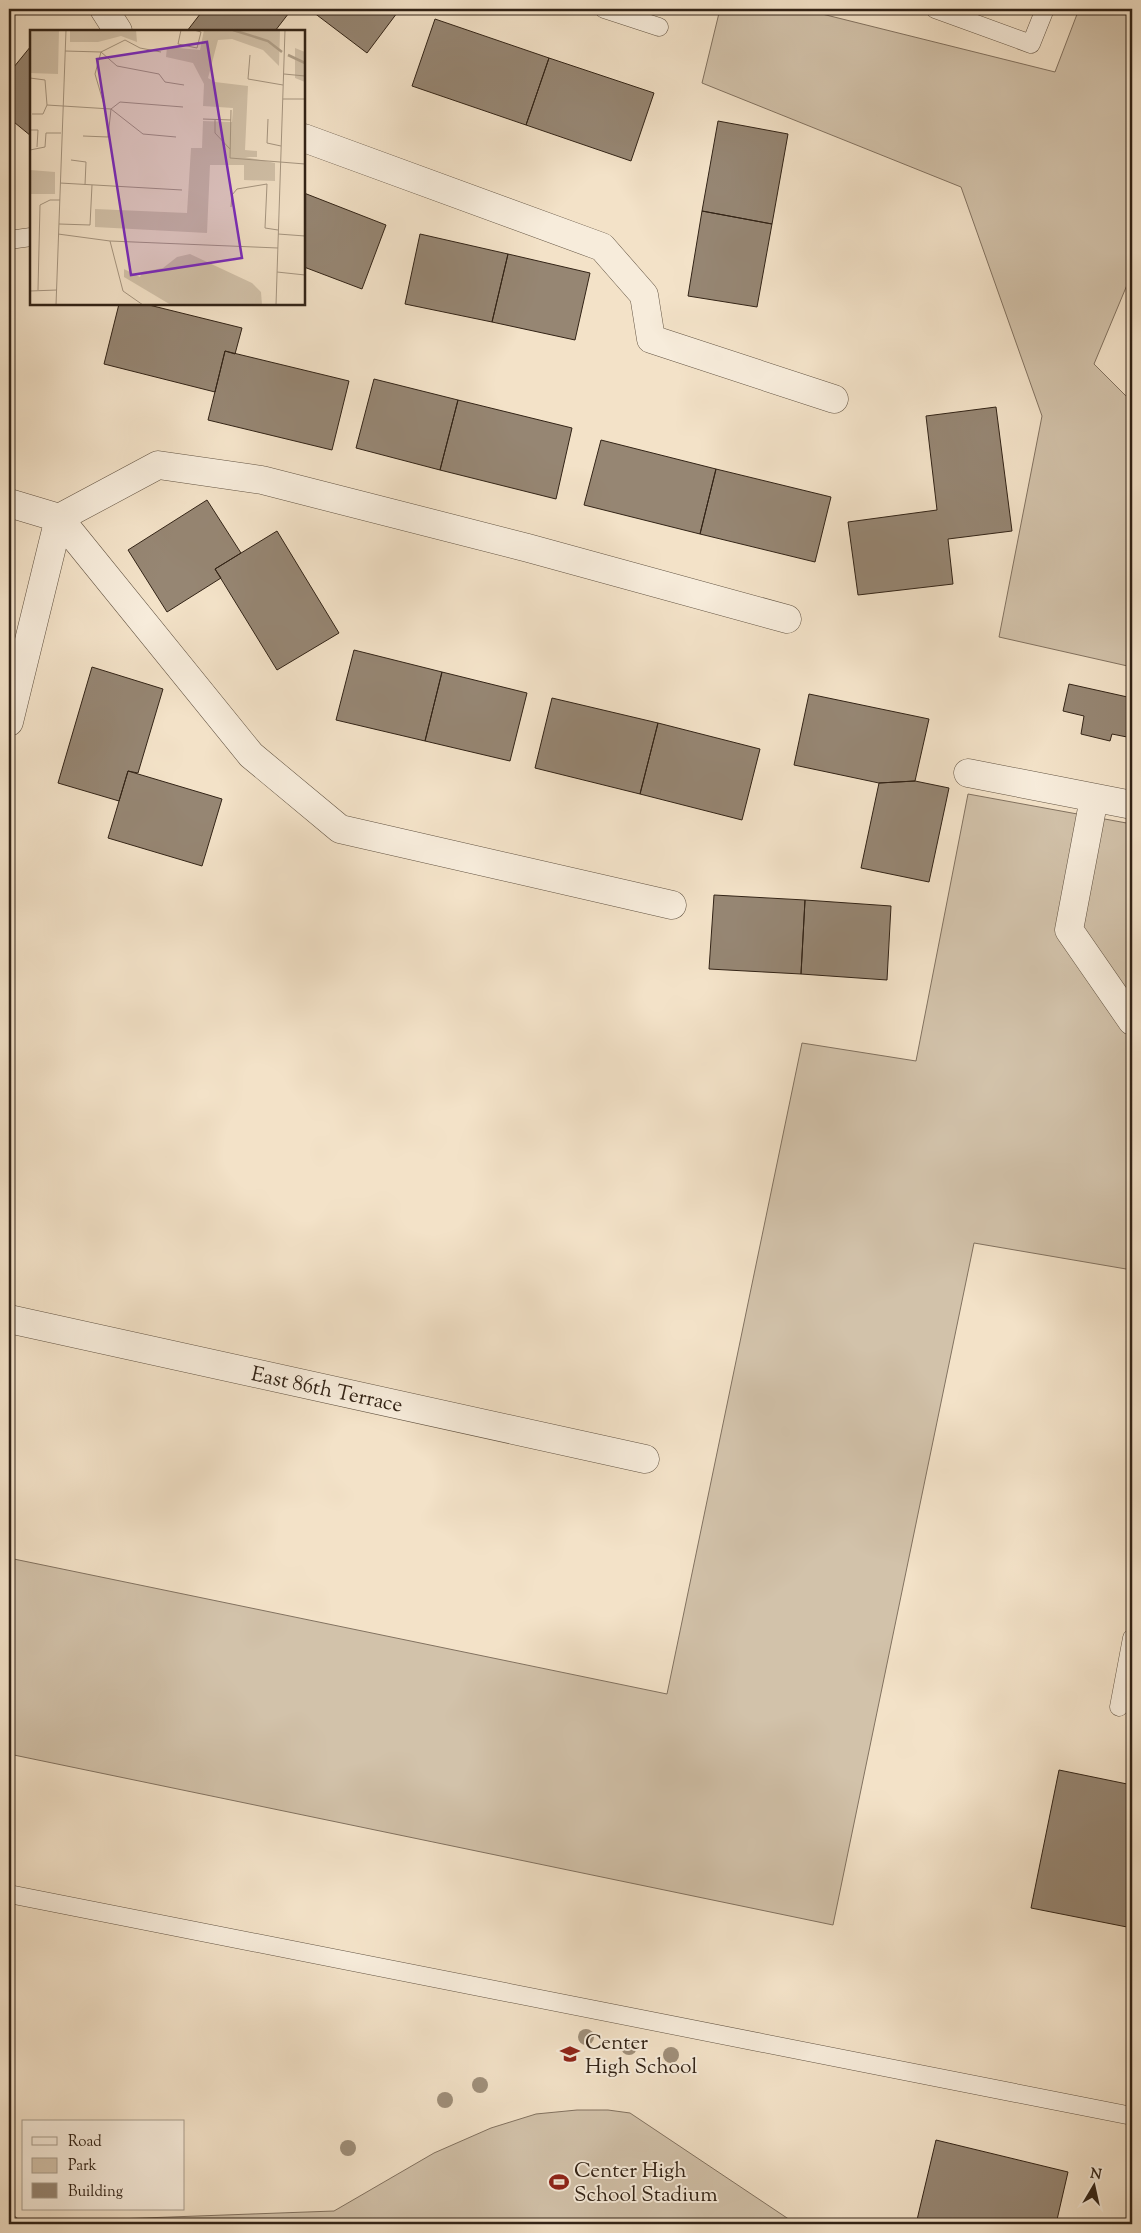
<svg xmlns="http://www.w3.org/2000/svg" width="1141" height="2233" font-family="'Sorts Mill Goudy',serif">
<style>
.green{fill:#d2c2aa;stroke:#827260}
.building{fill:#968673;stroke:#322316}
.lines{fill:none;stroke-linecap:round;stroke-linejoin:round}
.service-casing{stroke:#625342;stroke-width:19}
.minor-casing{stroke:#625342;stroke-width:29}
.service{stroke:#f7ecdb;stroke-width:18}
.minor{stroke:#f7ecdb;stroke-width:28}
.tree{fill:#9f8f7a}
.labels{text-anchor:middle;stroke-width:4;stroke-linejoin:round;paint-order:stroke}
.street-label{font-size:21px;fill:#322316;stroke:#f7ecdb}
.poi-label{font-size:21px;fill:#322316;stroke:#f7ecdb;text-anchor:start}
.inset-river{fill:none;stroke:#b1a18b;stroke-width:2.5}
.inset-road{fill:none;stroke:#a69681;stroke-width:1}
.view{fill:#7b2cbf;fill-opacity:0.15;stroke:#7b2cbf;stroke-width:2.5}
.inset-edge{fill:none;stroke:#322316;stroke-width:2.5}
</style>
<rect width="100%" height="100%" fill="#f3e2c8"/>
<filter id="stains"><feTurbulence type="fractalNoise" baseFrequency=".004" numOctaves="4"/><feColorMatrix values="0 0 0 0 .2 0 0 0 0 .09 0 0 0 0 .02 0 0 0 .5 -.17"/></filter>
<radialGradient id="worn" r=".72"><stop offset=".6" stop-color="#630" stop-opacity="0"/><stop offset="1" stop-color="#630" stop-opacity=".3"/></radialGradient>
<path class="green" d="M720 9H802L1055 72 1079 9H1132V273L1094 364 1132 402V667L999 637 1042 416 961 187 702 83Z
M968 794 1132 824V1270L974 1243 833 1925 9 1754V1558L667 1694 802 1043 916 1061Z
M577 2110H608L630 2113 796 2224H112L116 2219 334 2211 434 2153 491 2128 536 2114Z
M9 2212 25 2224H9Z"/>
<path class="building" d="M204 9H292L275 31H187Z
M309 9H400L367 53Z
M435 19 549 58 526 125 412 86Z
M31 46V136L9 118V73Z
M549 58 654 93 631 161 526 125Z
M718 121 788 134 772 224 702 211Z
M304 193 386 225 362 289 304 267Z
M702 211 772 224 757 307 688 296Z
M420 234 508 254 492 322 405 304Z
M508 254 590 273 575 340 492 322Z
M119 304H145L242 328 235 354 225 351 215 392 104 364Z
M225 351 349 381 332 450 208 420Z
M374 379 458 400 440 470 356 448Z
M458 400 572 428 556 499 440 470Z
M996 407 1012 531 948 539 953 584 858 595 848 522 937 510 926 416Z
M601 440 716 469 700 534 584 505Z
M716 469 831 497 815 562 700 534Z
M207 500 241 553 215 569 221 578 167 612 128 550Z
M277 531 339 633 277 670 215 569Z
M354 650 442 672 425 741 336 720Z
M92 667 163 689 138 773 128 771 119 801 58 783Z
M442 672 527 693 510 761 425 741Z
M1069 684 1132 698V738L1112 734 1110 741 1081 734 1084 716 1063 711Z
M809 694 929 719 915 781 879 783 794 765Z
M552 698 658 723 640 794 535 768Z
M658 723 760 749 742 820 640 794Z
M128 771 222 799 202 866 108 838Z
M915 781 949 788 929 882 861 868 879 783Z
M714 895 805 900 801 974 709 969Z
M805 900 891 906 887 980 801 974Z
M1059 1770 1132 1785V1928L1031 1908Z
M936 2140 1068 2172 1056 2224H916Z"/>
<g class="lines">
<defs>
<path id="service" d="M604 9 659 27
M935 9 1031 44 1045 9
M9 240 31 237
M1119 1707 1132 1638
M9 1894 1132 2116"/>
<path id="minor" d="M104 9 118 31
M304 138 602 247 644 295 651 339 834 399
M9 503 59 518 251 755 340 829 672 905
M9 722 59 518 158 465 262 480 528 548 787 619
M968 773 1132 805
M1094 798 1069 930 1132 1021
M9 1319 645 1459"/>
</defs>
<use href="#service" class="service-casing"/>
<use href="#minor" class="minor-casing"/>
<use href="#service" class="service"/>
<use href="#minor" class="minor"/>
</g>
<g class="tree">
<circle cx="586" cy="2037" r="8"/>
<circle cx="629" cy="2047" r="8"/>
<circle cx="671" cy="2055" r="8"/>
<circle cx="480" cy="2085" r="8"/>
<circle cx="445" cy="2100" r="8"/>
<circle cx="348" cy="2148" r="8"/>
</g>
<defs>
<symbol id="school-bare" viewBox="-9 -9 18 18"><path d="M0-5L7-2L0 1L-7-2ZM-4 1L0 2.5L4 1V4Q0 6-4 4Z" fill="#8f2418" stroke="#f7ecdb" stroke-width="2.5" paint-order="stroke"/></symbol>
<symbol id="stadium-bare" viewBox="-9 -9 18 18"><path d="M0-5a6.5 5 0 1 0 0 10a6.5 5 0 1 0 0-10ZM-3.5-1.8h7v3.6h-7Z" fill="#8f2418" stroke="#f7ecdb" stroke-width="2.5" paint-order="stroke"/></symbol>
</defs>
<g fill-rule="evenodd">
<use href="#school-bare" x="556" y="2040" width="28" height="28"/>
<use href="#stadium-bare" x="545" y="2168" width="28" height="28"/>
</g>
<g class="labels">
<g class="street-label">
<text transform="translate(327 1389) rotate(12)" y="7">East 86th Terrace</text>
</g>
<g class="poi-label">
<text x="585" y="2049">Center<tspan x="585" dy="24">High School</tspan></text>
<text x="574" y="2177">Center High<tspan x="574" dy="24">School Stadium</tspan></text>
</g>
</g>
<g transform="translate(30 30)">
<rect width="275" height="275" fill="#f3e2c8"/>
<path d="M0 0H29L28 44 0 43ZM40 0H106L107 12 91 6 68 12H40ZM174 0H250L249 36 233 20 202 9 188 10 178 48 185 52 218 56 215 120 227 121V127H215L245 133V151L214 150V135H180L177 203 65 197V179L157 183 161 118H172L173 91 202 92 203 78 173 76 174 54 163 33 136 27 137 17 170 20ZM265 18 275 22V52L265 48ZM0 140 25 142V164H0ZM160 224 222 253 231 262 232 275H141L94 247V239L110 247 112 242 133 238 147 227Z" fill="#d2c2aa"/>
<path class="inset-river" d="M203 0 238 11 252 22M258 25 275 33"/>
<path class="inset-road" d="M151 0 148 14 167 18 171 2 164 0M35 21 71 22 87 36 129 44 135 52 154 55M220 25 218 49 253 55M254 44 275 46M0 48 15 50 17 75 81 79 113 104 146 107M253 69H275M75 78 65 44 71 22 95 10 110 18 131 22M201 80 200 128 275 134M2 84H13L17 75M173 89 201 90M238 89 237 113 251 116M185 90V103L200 119M0 100H8L7 117M53 106 78 107 81 79 90 72 153 77M0 120 15 117 16 103H31M41 130 56 132 55 155M30 153 152 160M201 177 202 165 207 159 237 154 235 198 248 200M29 194 60 195 62 155M28 204 80 211 93 261 113 275M248 204 275 206M80 211 248 218M247 242 275 245M8 260 10 175 20 170H30M0 261 27 260M26 275 36 0M246 275 255 0"/>
<path class="view" d="M177 12 212 228 101 245 67 29Z"/>
<rect width="275" height="275" class="inset-edge"/>
</g>
<rect width="1141" height="2233" fill="none" stroke="#f3e2c8" stroke-width="30"/>
<rect x="10" y="10" width="1121" height="2213" fill="none" stroke="#322316" stroke-width="2.5"/>
<rect x="15" y="15" width="1111" height="2203" fill="none" stroke="#322316"/>
<rect x="22" y="2120" width="162" height="90" fill="#f7ecdb" stroke="#a89c8c"/>
<rect x="32" y="2137" width="25" height="8" fill="#f7ecdb" stroke="#a89c8c"/>
<text x="68" y="2146" font-size="15" fill="#322316">Road</text>
<rect x="32" y="2158" width="25" height="15" fill="#d2c2aa" stroke="#a89c8c"/>
<text x="68" y="2170" font-size="15" fill="#322316">Park</text>
<rect x="32" y="2183" width="25" height="15" fill="#968673" stroke="#a89c8c"/>
<text x="68" y="2196" font-size="15" fill="#322316">Building</text>
<g transform="translate(1094 2186) rotate(9)" stroke="#f7ecdb" stroke-width="4" paint-order="stroke">
<path d="M0-4L9 19L0 12L-9 19Z" fill="#322316"/>
<text y="-8" font-size="14" font-weight="bold" text-anchor="middle" fill="#322316">N</text>
</g>
<rect width="100%" height="100%" filter="url(#stains)"/>
<rect width="100%" height="100%" fill="url(#worn)"/>
</svg>
